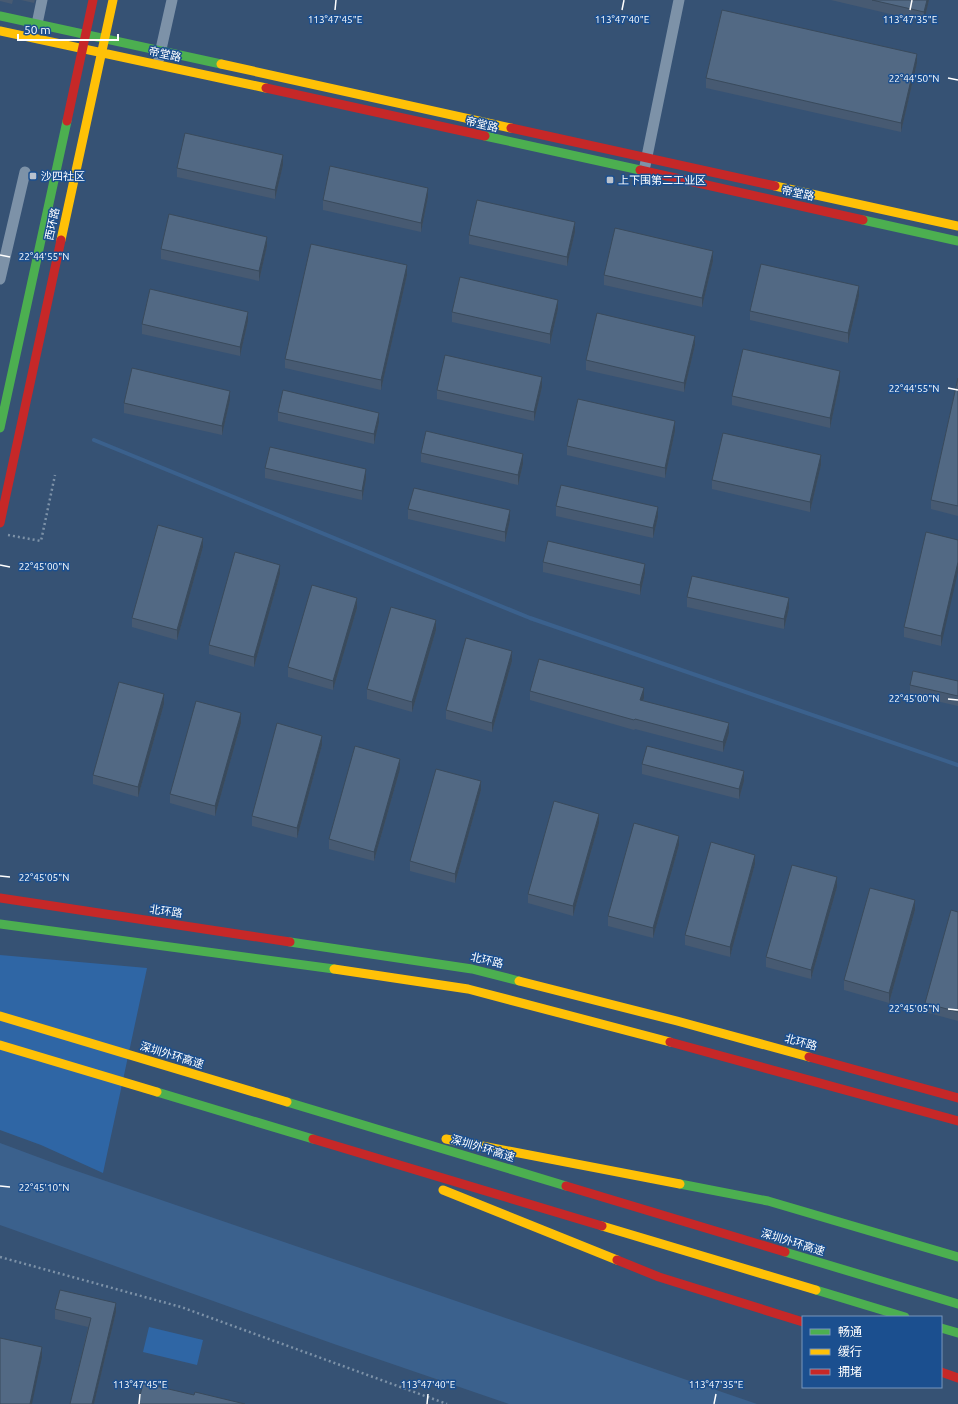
<svg xmlns="http://www.w3.org/2000/svg" width="958" height="1404" font-family="Ubuntu,'Noto Sans SC',sans-serif">
<style>
.green{fill:#2f66a5}
.water{fill:#3b618d}
.lines{fill:none;stroke-linecap:round;stroke-linejoin:round}
.stream{stroke:#3b618d;stroke-width:4}
.path{stroke:#7d92a8;stroke-width:2.5;stroke-dasharray:2 3;stroke-linecap:butt}
.street{stroke:#7d92a8;stroke-width:11}
.fast{stroke:#4caf50;stroke-width:9}
.slow{stroke:#ffc107;stroke-width:9}
.jam{stroke:#c62828;stroke-width:9}
.wall{fill:#475a72}
.shaded-wall{fill:#394a5c}
.building{fill:#526984;stroke:#394a5c}
.ticks{fill:none;stroke:#fff;stroke-width:1.5}
.poi-dot{fill:#b9c2ce;stroke:#1b4f8f;stroke-width:1.5}
.labels{text-anchor:middle;stroke-width:3;stroke-linejoin:round;paint-order:stroke}
.street-label{font-size:11px;fill:#fff;stroke:#1b4f8f}
.poi-label{font-size:11px;fill:#fff;stroke:#1b4f8f;text-anchor:start}
.ticks-label{font-size:10px;text-anchor:middle;fill:#fff;stroke:#1b4f8f;stroke-width:3;stroke-linejoin:round;paint-order:stroke}
</style>
<rect width="100%" height="100%" fill="#365274"/>
<path class="green" d="M0 955 147 968 103 1173 41 1145 0 1130Z
M149 1327 203 1340 197 1365 143 1352Z"/>
<path class="water" d="M0 1143 62 1166 757 1404H509L334 1344 0 1225Z"/>
<g class="lines">
<path class="stream" d="M94 440 530 618 958 765"/>
<path class="path" d="M8 535 41 541 55 475
M0 1257 181 1307 447 1404"/>
<path class="street" d="M37 24 42 0
M159 58 172 0
M645 166 679 0
M0 279 25 172"/>
<path class="fast" d="M0 16 221 64
M485 136 640 170
M863 220 958 241
M0 428 67 121
M0 924 334 969
M290 942 472 969 519 981
M157 1092 313 1139
M287 1102 566 1186
M680 1184 768 1201 958 1257
M785 1252 958 1304
M816 1290 905 1317
M941 1328 958 1333"/>
<path class="slow" d="M0 31 266 88
M221 64 511 128
M775 186 958 226
M61 240 113 0
M334 969 468 989 670 1042
M519 981 677 1021 809 1057
M0 1016 287 1102
M0 1045 157 1092
M446 1139 680 1184
M443 1190 617 1260
M602 1226 816 1290"/>
<path class="jam" d="M266 88 485 136
M67 121 93 0
M511 128 775 186
M640 170 863 220
M0 523 61 240
M0 898 290 942
M670 1042 958 1121
M809 1057 958 1098
M313 1139 602 1226
M566 1186 785 1252
M617 1260 659 1277 803 1322
M941 1372 958 1378"/>
</g>
<path class="wall" d="M0 0H13L12 4 0 1Z
M21 0H35L34 3Z
M831 0H929L924 22Z
M917 63 901 132 706 88V78Z
M283 165 275 199 177 177V168Z
M428 197 421 232 323 210V200Z
M575 232 567 266 469 244V235Z
M267 246 259 281 161 259V249Z
M713 261 702 307 604 285V275Z
M407 275 381 390 285 368V359Z
M859 296 848 343 750 320V311Z
M558 309 550 344 452 322V312Z
M248 321 240 356 142 334V324Z
M695 345 684 392 586 370V360Z
M958 378V516L931 509V500Z
M840 381 830 428 732 405V396Z
M542 387 534 421 437 399V390Z
M230 400 222 435 124 413V403Z
M278 412 379 422 374 444 278 421Z
M675 431 665 478 567 455V446Z
M421 453 523 464 518 485 421 462Z
M821 465 810 512 712 489V480Z
M265 468 366 479 362 500 265 478Z
M556 506 658 517 653 538 556 516Z
M408 509 510 520 505 542 408 519Z
M958 540 941 646 904 637V627Z
M203 547 177 640 132 627V618Z
M543 562 645 573 640 595 543 572Z
M280 574 254 667 209 654V645Z
M687 597 789 608 784 629 687 607Z
M357 608 333 690 288 677V667Z
M436 630 412 712 367 699V689Z
M512 661 492 732 446 719V710Z
M958 681V706L910 695V685Z
M530 691 644 698 643 701 729 733 723 752 635 729 634 730 530 700Z
M164 704 138 797 93 784V775Z
M241 723 215 816 170 803V794Z
M322 745 297 838 252 826V816Z
M642 764 744 781 739 799 642 774Z
M400 769 374 861 329 849V839Z
M481 790 455 883 410 871V861Z
M599 823 573 916 528 903V894Z
M679 845 653 938 608 926V916Z
M755 864 730 957 685 945V935Z
M837 887 811 979 766 967V957Z
M915 910 889 1003 844 990V980Z
M958 912V1021L925 1012V1003Z
M55 1309 116 1312 94 1404H70L88 1327 55 1319Z"/>
<path class="shaded-wall" d="M927 0H929L924 22V12Z
M917 54V63L901 132V123Z
M283 155V165L275 199V190Z
M428 188V197L421 232V223Z
M575 222V232L567 266V257Z
M267 237V246L259 281V271Z
M713 251V261L702 307V298Z
M407 265V275L381 390V380Z
M859 286V296L848 343V333Z
M558 300V309L550 344V334Z
M248 312V321L240 356V347Z
M695 336V345L684 392V383Z
M840 371V381L830 428V418Z
M542 377V387L534 421V412Z
M230 391V400L222 435V426Z
M379 413V422L374 444V434Z
M675 421V431L665 478V468Z
M523 454V464L518 485V475Z
M821 455V465L810 512V502Z
M366 469V479L362 500V491Z
M658 507V517L653 538V528Z
M510 510V520L505 542V532Z
M203 538V547L177 640V630Z
M958 562V572L941 646V636Z
M645 564V573L640 595V585Z
M280 565V574L254 667V657Z
M357 598V608L333 690V681Z
M789 598V608L784 629V619Z
M436 620V630L412 712V702Z
M512 651V661L492 732V723Z
M644 688V698L640 710V700Z
M164 694V704L138 797V787Z
M241 713V723L215 816V806Z
M729 723V733L723 752V742Z
M322 736V745L297 838V828Z
M400 759V769L374 861V852Z
M744 771V781L739 799V789Z
M481 781V790L455 883V874Z
M599 814V823L573 916V906Z
M679 836V845L653 938V928Z
M755 855V864L730 957V947Z
M837 877V887L811 979V970Z
M915 900V910L889 1003V993Z
M116 1303V1312L94 1404H92Z
M42 1347V1357L32 1404H30Z"/>
<path class="building" d="M872 0H927L924 12Z
M722 10 917 54 901 123 706 78Z
M185 133 283 155 275 190 177 168Z
M330 166 428 188 421 223 323 200Z
M477 200 575 222 567 257 469 235Z
M169 214 267 237 259 271 161 249Z
M615 228 713 251 702 298 604 275Z
M311 244 407 265 381 380 285 359Z
M761 264 859 286 848 333 750 311Z
M460 277 558 300 550 334 452 312Z
M150 289 248 312 240 347 142 324Z
M597 313 695 336 684 383 586 360Z
M743 349 840 371 830 418 732 396Z
M445 355 542 377 534 412 437 390Z
M132 368 230 391 222 426 124 403Z
M958 378V506L931 500Z
M283 390 379 413 374 434 278 412Z
M578 399 675 421 665 468 567 446Z
M426 431 523 454 518 475 421 453Z
M723 433 821 455 810 502 712 480Z
M270 447 366 469 362 491 265 468Z
M561 485 658 507 653 528 556 506Z
M414 488 510 510 505 532 408 509Z
M158 525 203 538 177 630 132 618Z
M926 532 958 540V562L941 636 904 627Z
M548 541 645 564 640 585 543 562Z
M235 552 280 565 254 657 209 645Z
M692 576 789 598 784 619 687 597Z
M312 585 357 598 333 681 288 667Z
M391 607 436 620 412 702 367 689Z
M466 638 512 651 492 723 446 710Z
M539 659 644 688 640 700 729 723 723 742 635 719 634 720 530 691Z
M913 671 958 681V696L910 685Z
M119 682 164 694 138 787 93 775Z
M196 701 241 713 215 806 170 794Z
M277 723 322 736 297 828 252 816Z
M355 746 400 759 374 852 329 839Z
M647 746 744 771 739 789 642 764Z
M436 769 481 781 455 874 410 861Z
M554 801 599 814 573 906 528 894Z
M634 823 679 836 653 928 608 916Z
M711 842 755 855 730 947 685 935Z
M792 865 837 877 811 970 766 957Z
M870 888 915 900 889 993 844 980Z
M951 910 958 912V1012L925 1003Z
M60 1290 116 1303 92 1404H70L91 1318 55 1309Z
M0 1338 42 1347 30 1404H0Z
M143 1383 194 1395 195 1392 245 1404H138Z"/>
<path class="ticks" d="M335 10 336 0M622 10 624 0M910 10 912 0M948 78 958 80M0 255 10 257M948 388 958 390M0 565 10 567M948 699 958 700M0 876 10 877M948 1009 958 1010M0 1186 10 1187M139 1404 140 1394M427 1404 428 1394M714 1404 716 1394"/>
<g class="poi-dot">
<rect x="29" y="172" width="8" height="8" rx="2"/>
<rect x="606" y="176" width="8" height="8" rx="2"/>
</g>
<g class="labels">
<g class="street-label">
<text transform="translate(165 54) rotate(12)" y="4">帝堂路</text>
<text transform="translate(482 124) rotate(13)" y="4">帝堂路</text>
<text transform="translate(798 193) rotate(12)" y="4">帝堂路</text>
<text transform="translate(52 224) rotate(-78)" y="4">西环路</text>
<text transform="translate(166 911) rotate(8)" y="4">北环路</text>
<text transform="translate(487 960) rotate(13)" y="4">北环路</text>
<text transform="translate(801 1042) rotate(15)" y="4">北环路</text>
<text transform="translate(172 1055) rotate(17)" y="4">深圳外环高速</text>
<text transform="translate(483 1148) rotate(17)" y="4">深圳外环高速</text>
<text transform="translate(793 1242) rotate(17)" y="4">深圳外环高速</text>
</g>
<g class="poi-label">
<text x="41" y="180">沙四社区</text>
<text x="618" y="184">上下围第二工业区</text>
</g>
</g>
<g class="ticks-label">
<text x="335" y="23">113°47'45"E</text>
<text x="622" y="23">113°47'40"E</text>
<text x="910" y="23">113°47'35"E</text>
<text x="914" y="82">22°44'50"N</text>
<text x="44" y="260">22°44'55"N</text>
<text x="914" y="392">22°44'55"N</text>
<text x="44" y="570">22°45'00"N</text>
<text x="914" y="702">22°45'00"N</text>
<text x="44" y="881">22°45'05"N</text>
<text x="914" y="1012">22°45'05"N</text>
<text x="44" y="1191">22°45'10"N</text>
<text x="140" y="1388">113°47'45"E</text>
<text x="428" y="1388">113°47'40"E</text>
<text x="716" y="1388">113°47'35"E</text>
</g>
<rect x="802" y="1316" width="140" height="72" fill="#1b4f8f" stroke="#7695bc"/>
<rect x="810" y="1329" width="20" height="6" fill="#4caf50" stroke="#7695bc"/>
<text x="838" y="1336" font-size="12" fill="#ffffff">畅通</text>
<rect x="810" y="1349" width="20" height="6" fill="#ffc107" stroke="#7695bc"/>
<text x="838" y="1356" font-size="12" fill="#ffffff">缓行</text>
<rect x="810" y="1369" width="20" height="6" fill="#c62828" stroke="#7695bc"/>
<text x="838" y="1376" font-size="12" fill="#ffffff">拥堵</text>
<path d="M18 34v6h100v-6" fill="none" stroke="#ffffff" stroke-width="2"/>
<text x="24" y="34" font-size="12" fill="#ffffff" stroke="#1b4f8f" stroke-width="3" paint-order="stroke">50 m</text>
</svg>
